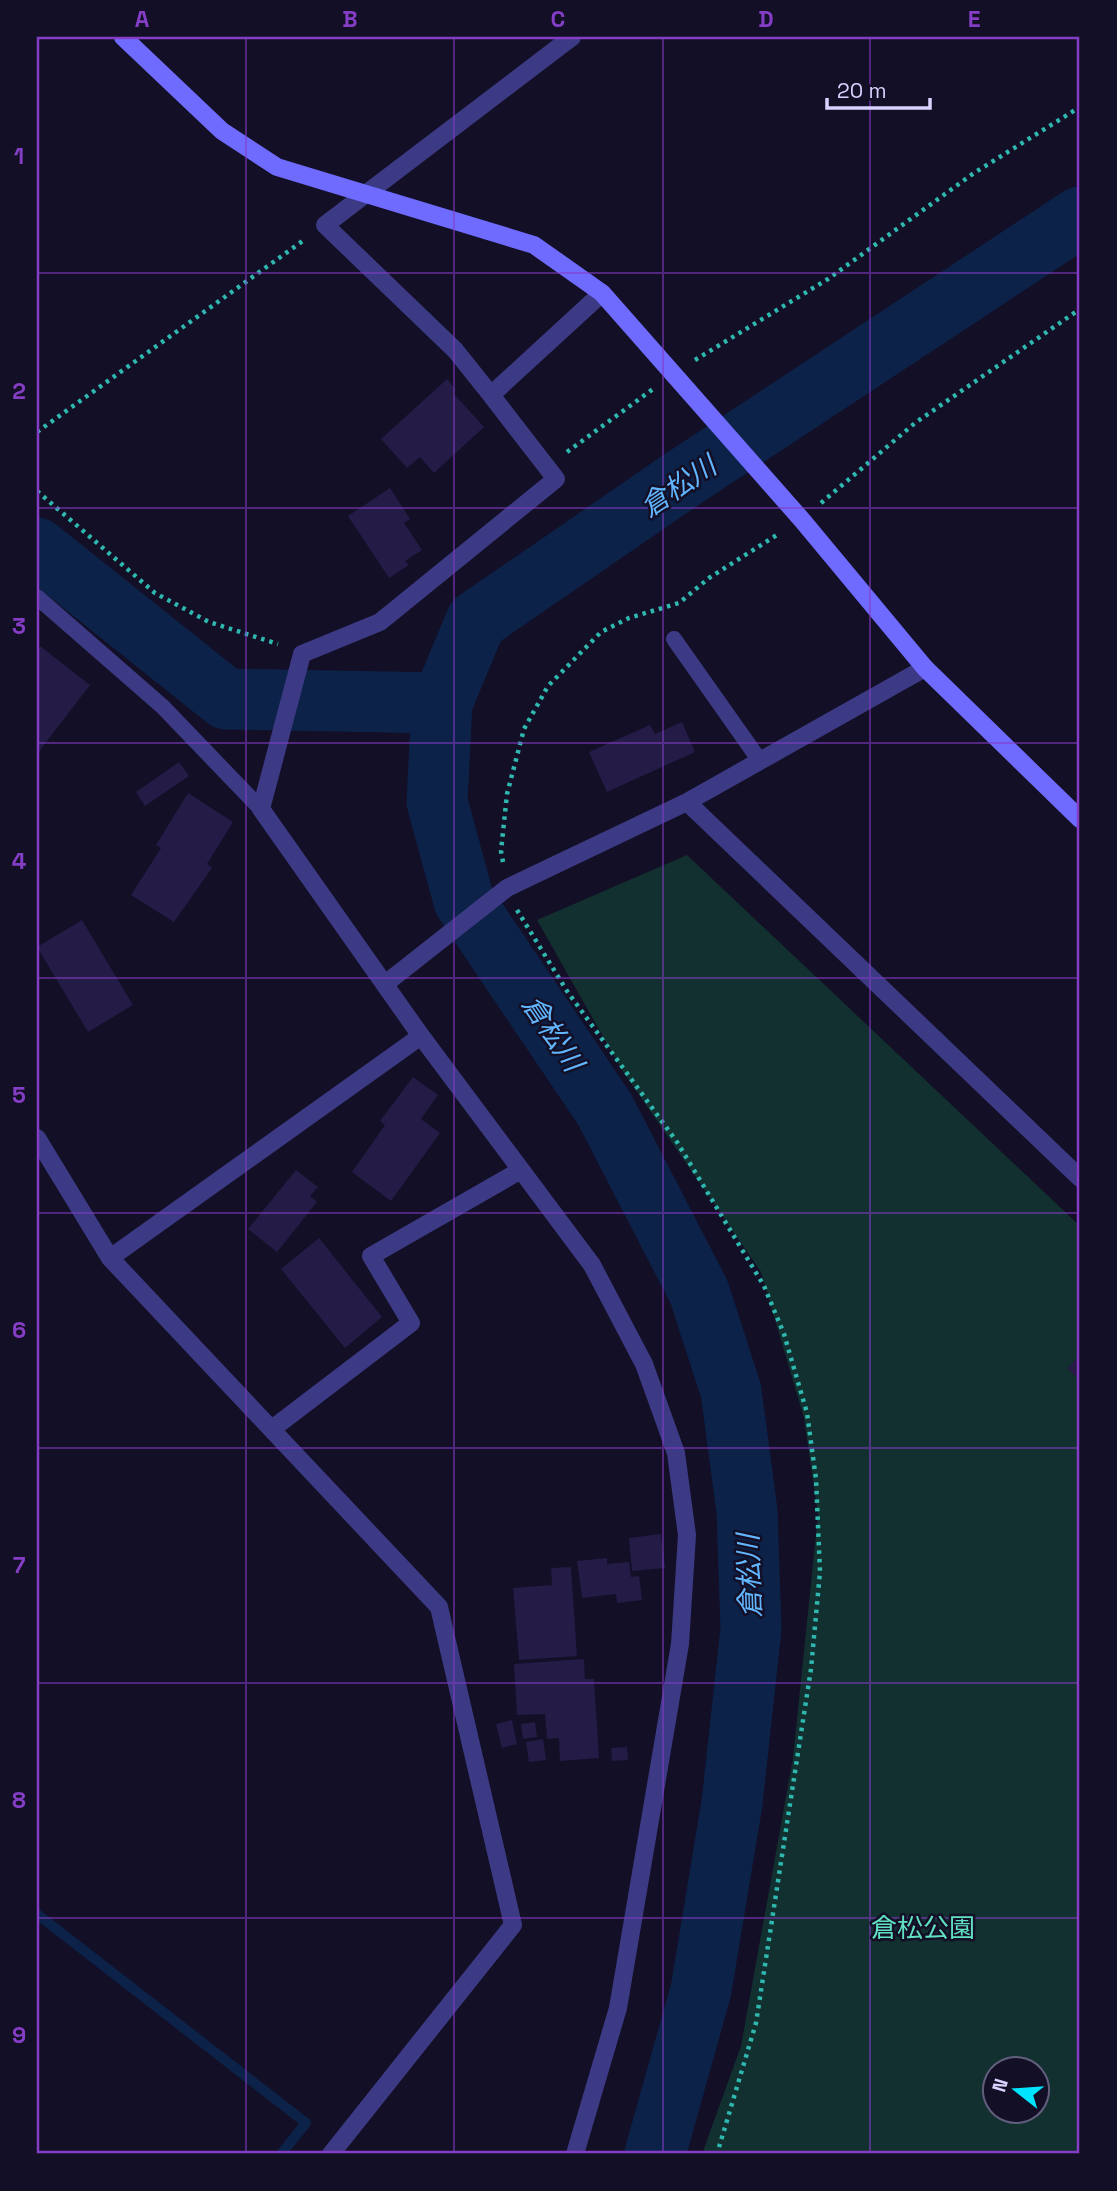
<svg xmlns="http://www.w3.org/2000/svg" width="1117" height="2191" font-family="'Space Grotesk','Noto Sans JP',sans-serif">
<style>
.green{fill:#12302f;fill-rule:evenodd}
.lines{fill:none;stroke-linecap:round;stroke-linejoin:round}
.stream{stroke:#0c2248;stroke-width:10}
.river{stroke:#0c2248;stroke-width:61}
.building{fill:#241b47}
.path{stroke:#2fb8b0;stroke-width:4.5;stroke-dasharray:3.5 5;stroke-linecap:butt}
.lane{stroke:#3d3a85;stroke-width:16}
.street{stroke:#3d3a85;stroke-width:18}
.secondary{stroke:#6f6bff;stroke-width:18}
.grid{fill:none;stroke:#843dc5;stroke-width:2;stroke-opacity:0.55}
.labels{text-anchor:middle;stroke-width:5;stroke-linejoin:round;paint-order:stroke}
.park-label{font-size:26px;fill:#5fe0c0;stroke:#130f26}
.water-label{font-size:28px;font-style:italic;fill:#62b6ff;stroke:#130f26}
.neatline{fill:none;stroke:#843dc5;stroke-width:2.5}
.grid-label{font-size:23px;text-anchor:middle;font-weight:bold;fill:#843dc5}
</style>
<rect width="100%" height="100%" fill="#130f26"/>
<path class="green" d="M687 855 1080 1226V2154H702L741 2046 793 1758 818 1515 804 1418 761 1272 622 1070 537 920ZM995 2068H1036V2110H995Z"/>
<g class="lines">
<path class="stream" d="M37 1914 306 2123 281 2154"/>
<path class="river" d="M37 548 226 699 442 703
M655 2154 701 1990 732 1803 751 1629 747 1511 731 1391 699 1292 605 1110 464 901 437 802 442 703 476 621 681 480 1080 217"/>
</g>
<path class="building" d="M447 379 456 390 453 393 484 427 434 473 420 457 407 468 381 439Z
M390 488 410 519 404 523 422 550 405 561 409 565 389 578 348 516Z
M40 646 90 685 37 754V650Z
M682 722 695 752 607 792 589 752 650 725 655 734Z
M179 762 189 776 145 806 136 792Z
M188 793 233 822 207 864 212 868 174 922 131 895 161 848 156 845Z
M82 920 133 1005 88 1032 37 947Z
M413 1077 438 1095 421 1119 440 1133 391 1201 352 1172 385 1125 380 1121Z
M296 1170 318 1187 310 1196 317 1202 277 1252 248 1229Z
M319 1238 382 1317 345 1348 281 1269Z
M1080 1355V1381L1067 1368Z
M661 1534 665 1568 632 1571 629 1538Z
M607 1558V1564L629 1562 631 1577 639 1576 642 1600 617 1603 616 1594 582 1598 577 1561Z
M571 1567 577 1656 519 1660 513 1588 552 1585 551 1568Z
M584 1659 585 1679H594L599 1758 560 1761 559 1738 547 1739 545 1714 517 1715 514 1664Z
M512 1720 517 1744 502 1748 496 1724Z
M535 1722 537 1737 523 1739 521 1724Z
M543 1739 546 1760 529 1762 526 1742Z
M627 1747 628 1760 612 1761 611 1748Z"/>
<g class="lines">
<path class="path" d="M695 360 828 279 974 173 1080 107
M37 432 304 240
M567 452 653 389
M37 491 155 593 209 622 278 644
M821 503 915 423 1080 309
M503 862 501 851 507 794 524 729 548 686 601 632 629 618 679 603 709 578 780 533
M517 910 567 991 677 1142 764 1286 784 1334 807 1413 816 1479 820 1572 811 1669 756 2023 717 2154"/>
<path class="lane" d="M37 597 163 707 261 809
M674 639 760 761"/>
<path class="street" d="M572 37 325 225 455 350 491 395 602 293
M491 395 556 479 380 622 302 654 261 809 421 1036 592 1265 644 1364 676 1453 687 1535 680 1644 618 2008 575 2154
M687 802 1080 1178
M385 984 507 888 687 802 925 668
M37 1138 110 1258 439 1607 513 1925 331 2154
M110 1258 421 1036
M272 1429 411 1323 371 1256 521 1170"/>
<path class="secondary" d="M123 37 222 131 277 167 534 245 602 293 802 520 925 668 1080 819"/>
</g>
<path class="grid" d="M246 37V2154M454 37V2154M663 37V2154M870 37V2154M37 273H1080M37 508H1080M37 743H1080M37 978H1080M37 1213H1080M37 1448H1080M37 1683H1080M37 1918H1080"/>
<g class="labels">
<g class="park-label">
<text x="923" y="1937">倉松公園</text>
</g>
<g class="water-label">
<text transform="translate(678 486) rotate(-34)" y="10">倉松川</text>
<text transform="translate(553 1033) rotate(56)" y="10">倉松川</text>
<text transform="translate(749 1576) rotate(-92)" y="10">倉松川</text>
</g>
</g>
<rect width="1117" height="2191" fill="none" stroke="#130f26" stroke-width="77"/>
<g transform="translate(1016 2090) rotate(287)"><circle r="33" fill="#130f26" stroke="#625e7d" stroke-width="2"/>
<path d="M0-5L12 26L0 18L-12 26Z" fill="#00e5ff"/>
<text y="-10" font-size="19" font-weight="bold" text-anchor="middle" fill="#d9d4ff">N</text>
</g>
<path d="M827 98v10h103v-10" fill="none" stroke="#d9d4ff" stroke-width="3.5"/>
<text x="837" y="98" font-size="21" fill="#d9d4ff" stroke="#130f26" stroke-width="5" paint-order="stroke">20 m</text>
<rect x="38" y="38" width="1040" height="2114" class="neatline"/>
<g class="grid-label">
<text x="142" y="27">A</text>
<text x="350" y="27">B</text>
<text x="558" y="27">C</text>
<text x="766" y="27">D</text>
<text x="974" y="27">E</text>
<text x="19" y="164">1</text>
<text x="19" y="399">2</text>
<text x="19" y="634">3</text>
<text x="19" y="869">4</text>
<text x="19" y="1103">5</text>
<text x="19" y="1338">6</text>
<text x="19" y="1573">7</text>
<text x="19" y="1808">8</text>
<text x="19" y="2043">9</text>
</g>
</svg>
